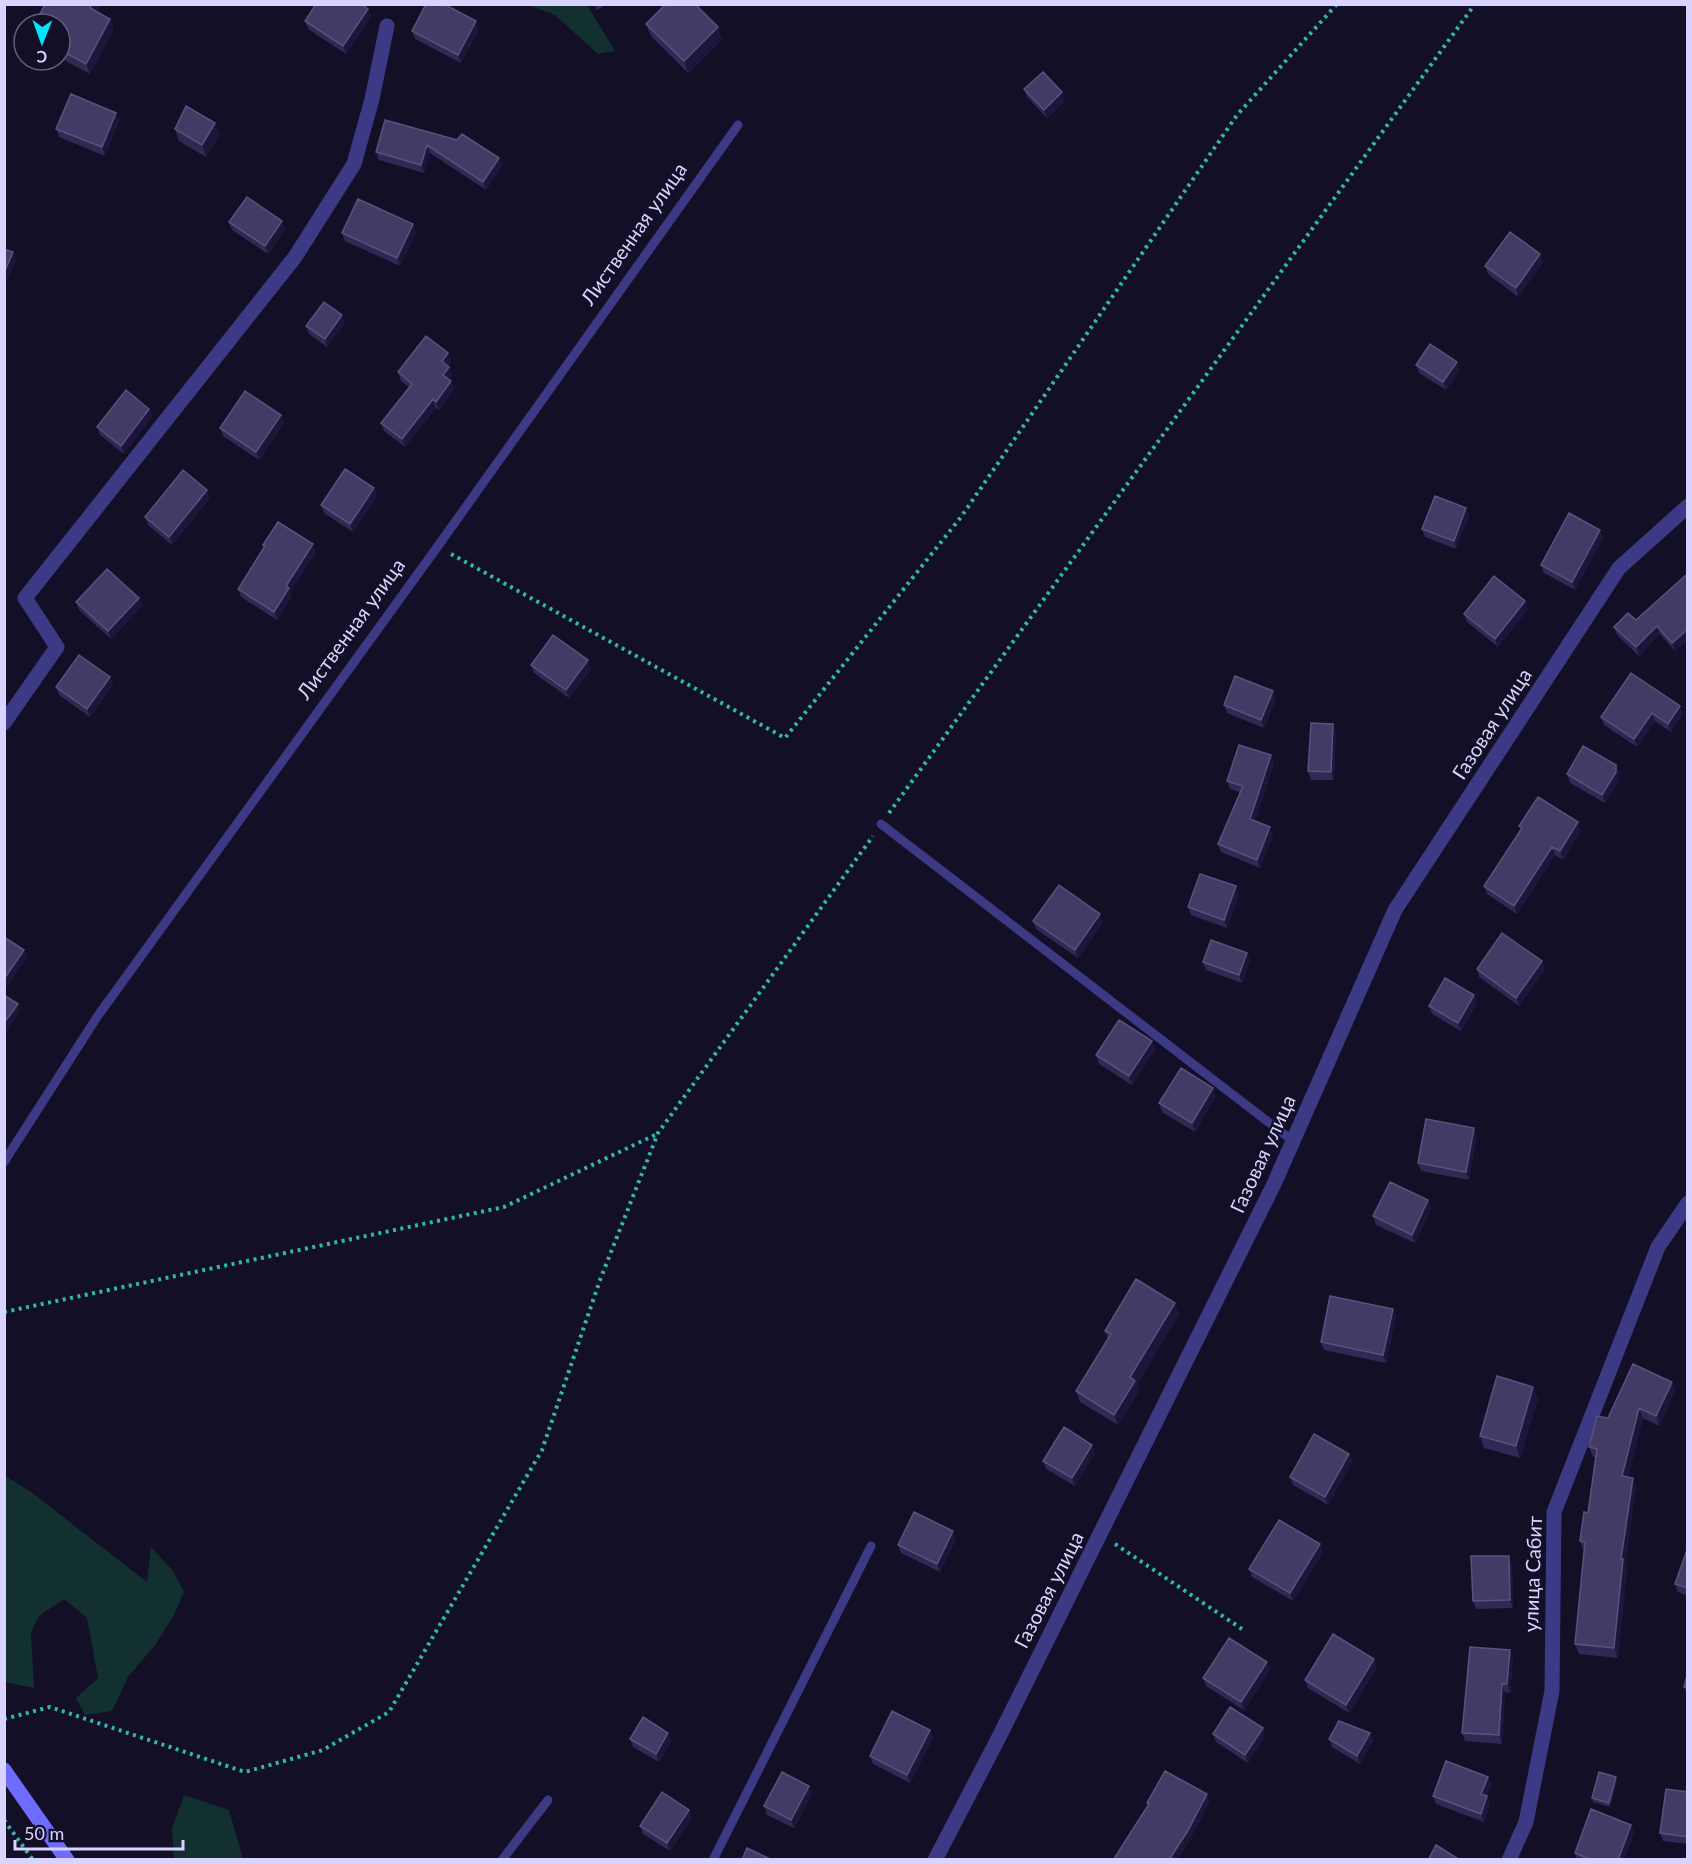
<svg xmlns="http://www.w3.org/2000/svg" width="1692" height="1864" font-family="Lato,sans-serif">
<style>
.green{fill:#12302f}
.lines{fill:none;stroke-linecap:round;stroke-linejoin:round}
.path{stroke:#2fb8b0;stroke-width:4;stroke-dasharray:3 4.5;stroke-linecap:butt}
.lane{stroke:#3d3a85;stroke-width:9}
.street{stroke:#3d3a85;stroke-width:15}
.secondary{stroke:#6f6bff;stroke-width:15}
.wall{fill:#312854}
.shaded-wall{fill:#1d163a}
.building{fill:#433a66;stroke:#5a527e;stroke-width:1.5}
.labels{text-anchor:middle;stroke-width:4.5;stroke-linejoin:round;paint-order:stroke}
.street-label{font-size:20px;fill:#d9d4ff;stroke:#130f26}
</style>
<rect width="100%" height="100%" fill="#130f26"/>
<path class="green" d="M528 5H587L615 51 598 54 555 15Z
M4 1475 31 1492 147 1582 151 1547 173 1571 184 1592 174 1615 155 1645 128 1677 112 1711 85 1715 76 1698 98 1678 87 1618 64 1599 39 1616 31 1632 34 1688 5 1682Z
M184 1795 229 1810 243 1859H174L172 1828Z"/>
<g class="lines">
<path class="path" d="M451 554 785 738 961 517 1237 115 1337 4
M889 813 1475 4
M4 1312 504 1207 657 1134
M1115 1544 1242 1629
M4 1719 50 1707 245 1772 323 1750 389 1712 542 1450 600 1280 658 1133 873 836
M4 1820 33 1860"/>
<path class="lane" d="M881 824 1293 1141
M4 1162 97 1017 438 546 738 125
M502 1860 548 1800
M713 1860 871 1546"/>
<path class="street" d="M4 723 57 647 25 598 295 257 354 164 372 99 387 26
M935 1860 999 1737 1274 1184 1395 910 1619 568 1688 506
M1509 1860 1526 1822 1552 1691 1554 1512 1658 1247 1688 1203"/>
<path class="secondary" d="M4 1770 67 1860"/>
</g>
<path class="wall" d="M101 4 97 12 110 19 114 29 90 74 60 58V24Z
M594 4H608L597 10Z
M368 9 371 17 346 54 308 29 305 21Z
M646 24 722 39 688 73 651 36Z
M479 29 461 63 415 39 412 31Z
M1024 89 1065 100 1047 118 1027 97Z
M385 120 499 158 502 166 486 190 430 153 424 173 379 160 376 152Z
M119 121 105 156 59 137 56 129Z
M175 129 220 135 206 157 179 141Z
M282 221 285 229 268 254 232 230 229 222Z
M413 224 416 233 400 266 345 241 342 233Z
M1540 254 1543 262 1518 297 1488 274 1485 266Z
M345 323 327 347 309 334 306 326Z
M448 353 451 361 448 366 449 367 452 375 449 379 451 381 454 389 439 410 436 408 405 447 384 431 381 423 409 387 401 381 398 372Z
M1457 362 1460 370 1446 390 1419 373 1416 365Z
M149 409 152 417 124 454 100 435 97 427Z
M281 415 284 423 259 460 223 436 220 428Z
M374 488 377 496 353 532 324 513 321 505Z
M210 498 172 545 148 525 145 517Z
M1466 508 1469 516 1456 549 1425 537 1422 529Z
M1603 538 1575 590 1544 573 1541 565Z
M263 545 316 552 290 592 292 596 277 620 241 597 238 589 264 548Z
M1686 575 1675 651 1660 634 1639 656 1617 635 1614 627 1636 620Z
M139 598 142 606 111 639 79 610 76 602Z
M1528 609 1498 647 1467 622 1464 614Z
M531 665 591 669 569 698 534 673Z
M1631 673 1683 714 1671 732 1655 721 1637 747 1604 725 1601 717Z
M110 677 113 685 90 717 59 695 56 687Z
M1276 699 1264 728 1227 713 1224 705Z
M1336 732 1334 780H1311L1308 771Z
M1271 755 1274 763 1255 821 1273 836 1260 868 1221 852 1218 844 1240 792 1230 789 1227 781Z
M1616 765 1619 773V780L1605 803 1570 783 1567 774Z
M1519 826 1581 830 1563 860 1555 855 1517 914 1487 894 1484 886 1521 830Z
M1239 895 1227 928 1191 915 1188 907Z
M1033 921 1103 922 1078 958 1036 929Z
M1247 953 1250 961 1242 983 1206 970 1203 962Z
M1542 961 1545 970 1519 1006 1479 977 1477 969Z
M1474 995 1477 1003 1461 1031 1432 1014 1429 1006Z
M1152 1041 1155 1050 1132 1085 1099 1064 1096 1055Z
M1216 1096 1195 1132 1162 1112 1159 1103Z
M1474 1128 1477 1136 1469 1180 1421 1171 1418 1163Z
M1428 1200 1431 1208 1415 1243 1376 1225 1373 1216Z
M1393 1309 1396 1317 1386 1363 1324 1350 1321 1342Z
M1179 1314 1137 1384 1139 1391 1118 1425 1080 1402 1076 1391 1108 1339 1105 1331Z
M1675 1392 1659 1426 1643 1418 1628 1477 1636 1487 1625 1565 1627 1569 1618 1658 1579 1654 1575 1644 1584 1551 1580 1541 1588 1513 1595 1457H1593L1589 1447 1608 1418Z
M1538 1399 1520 1458 1484 1448 1480 1436Z
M1092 1445 1095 1453 1075 1486 1046 1469 1043 1461Z
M1349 1454 1352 1462 1328 1505 1293 1485 1290 1477Z
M956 1539 940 1572 901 1553 898 1545Z
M1688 1547V1596L1678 1592 1675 1584Z
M1323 1552 1293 1601 1252 1577 1249 1569Z
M1512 1564 1513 1608 1476 1609 1473 1601Z
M1513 1658 1510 1693 1505 1692 1502 1744 1465 1741 1462 1733Z
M1267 1662 1270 1670 1244 1710 1206 1686 1203 1678Z
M1377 1667 1349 1713 1308 1688 1305 1680Z
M1688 1672V1695L1684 1687Z
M1263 1728 1265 1736 1248 1763 1216 1742 1213 1734Z
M930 1730 933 1738 910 1783 873 1764 870 1756Z
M668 1733 671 1741 659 1762 633 1747 630 1739Z
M1370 1733 1373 1741 1360 1764 1332 1747 1329 1739Z
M1488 1777 1491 1785 1486 1796 1490 1804 1484 1822 1436 1804 1433 1796Z
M1617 1781 1610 1807 1593 1802 1592 1798Z
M809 1786 812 1794 794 1828 767 1815 764 1806Z
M1688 1792V1844L1663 1841 1660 1833Z
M689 1810 692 1818 670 1851 643 1834 640 1826Z
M1631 1825 1634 1833 1624 1860H1577L1575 1853Z"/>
<path class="shaded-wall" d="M92 4H101L94 18 90 8Z
M368 9 371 17 346 54 343 46Z
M110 19 114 29 90 74 86 64Z
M476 21 479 29 461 63 458 55Z
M718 27 722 39 688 73 684 61Z
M1062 92 1065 100 1047 118 1044 110Z
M116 113 119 121 105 156 102 147Z
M215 123 220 135 206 157 202 145Z
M427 145 430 153 424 173 421 165Z
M499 158 502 166 486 190 483 182Z
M282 221 285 229 268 254 265 246Z
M413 224 416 233 400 266 397 258Z
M13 252 16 261 4 288V273Z
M1540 254 1543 262 1518 297 1516 288Z
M342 315 345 323 327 347 325 339Z
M448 353 451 361 445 369 442 361Z
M1457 362 1460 370 1446 390 1443 382Z
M449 367 452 375 446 383 443 375Z
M451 381 454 389 439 410 436 402Z
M433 399 436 408 405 447 402 439Z
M149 409 152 417 124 454 121 446Z
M281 415 284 423 259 460 256 452Z
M374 488 377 496 353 532 350 524Z
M207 490 210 498 172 545 169 537Z
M1466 508 1469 516 1456 549 1454 541Z
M1600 530 1603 538 1575 590 1572 582Z
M313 544 316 552 290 592 292 596 277 620 274 612 286 586Z
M139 598 142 606 111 639 108 631Z
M1525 601 1528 609 1498 647 1495 639Z
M1657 626 1660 634 1639 656 1636 647Z
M1688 629V640L1675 651 1672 643Z
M588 660 591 669 569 698 566 690Z
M110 677 113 685 90 717 87 709Z
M1273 691 1276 699 1264 728 1261 720Z
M1680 706 1683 714 1671 732 1668 724Z
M1652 713 1655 721 1637 747 1634 739Z
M1333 724 1336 732 1334 780 1331 772Z
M1271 755 1274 763 1253 827 1250 819Z
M1616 765 1619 773V780L1605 803 1602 795Z
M1578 822 1581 830 1563 860 1560 851Z
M1270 827 1273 836 1260 868 1257 860Z
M1552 847 1555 855 1517 914 1514 906Z
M1236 886 1239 895 1227 928 1224 920Z
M1100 914 1103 922 1078 958 1075 950Z
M24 950 27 958 4 991V979Z
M1247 953 1250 961 1242 983 1239 975Z
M1542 961 1545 970 1519 1006 1516 998Z
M1474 995 1477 1003 1461 1031 1458 1023Z
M18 1004 20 1011 4 1035V1023Z
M1152 1041 1155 1050 1132 1085 1129 1076Z
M1213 1088 1216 1096 1195 1132 1192 1123Z
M1474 1128 1477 1136 1469 1180 1466 1172Z
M1428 1200 1431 1208 1415 1243 1412 1235Z
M1175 1303 1179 1314 1137 1384 1139 1391 1118 1425 1114 1415 1130 1377Z
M1393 1309 1396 1317 1386 1363 1383 1355Z
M1672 1382 1675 1392 1659 1426 1656 1416Z
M1533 1387 1538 1399 1520 1458 1516 1446Z
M1639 1408 1643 1418 1626 1486 1622 1476Z
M1092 1445 1095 1453 1075 1486 1072 1478Z
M1349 1454 1352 1462 1328 1505 1325 1497Z
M1633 1478 1636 1487 1625 1565 1627 1569 1618 1658 1614 1648 1621 1559Z
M953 1531 956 1539 940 1572 937 1564Z
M1320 1544 1323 1552 1293 1601 1290 1593Z
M1509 1556 1512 1564 1513 1608 1510 1600Z
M1510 1650 1513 1658 1510 1693 1507 1684Z
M1374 1659 1377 1667 1349 1713 1346 1705Z
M1267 1662 1270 1670 1244 1710 1241 1702Z
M1502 1684 1505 1692 1502 1744 1499 1735Z
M1263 1728 1265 1736 1248 1763 1245 1755Z
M930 1730 933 1738 910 1783 907 1775Z
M668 1733 671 1741 659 1762 656 1754Z
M1370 1733 1373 1741 1360 1764 1357 1756Z
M1488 1777 1491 1785 1484 1802 1481 1794Z
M1616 1777 1617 1781 1610 1807 1609 1803Z
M809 1786 812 1794 794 1828 791 1820Z
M1207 1794 1210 1802 1190 1840 1177 1860H1169Z
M1487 1796 1490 1804 1484 1822 1481 1814Z
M689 1810 692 1818 670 1851 667 1843Z
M1631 1825 1634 1833 1624 1860H1618Z"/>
<path class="building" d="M45 4H92L90 8 110 19 86 64 60 50V24H35Z
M316 4H361L368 9 343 46 305 21Z
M426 4H444L476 21 458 55 412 31Z
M666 4H695L718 27 684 61 646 24Z
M1043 72 1062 92 1044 110 1024 89Z
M71 94 116 113 102 147 56 129Z
M186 106 215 123 202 145 175 129Z
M385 120 457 140 462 134 499 158 483 182 427 145 421 165 376 152Z
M247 197 282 221 265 246 229 222Z
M358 199 413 224 397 258 342 233Z
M1510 232 1540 254 1516 288 1485 266Z
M4 249 13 252 4 273Z
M324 302 342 315 325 339 306 326Z
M426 336 448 353 442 361 449 367 443 375 451 381 436 402 433 399 402 439 381 423 412 384 398 372Z
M1430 344 1457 362 1443 382 1416 365Z
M126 390 149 409 121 446 97 427Z
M245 391 281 415 256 452 220 428Z
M345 469 374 488 350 524 321 505Z
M183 470 207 490 169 537 145 517Z
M1435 496 1466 508 1454 541 1422 529Z
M1569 513 1600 530 1572 582 1541 565Z
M278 522 313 544 286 586 289 588 274 612 238 589 265 546 263 545Z
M107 569 139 598 108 631 76 602Z
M1686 575 1688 577V629L1672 643 1657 626 1636 647 1614 627 1628 613 1636 620Z
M1494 576 1525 601 1495 639 1464 614Z
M553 635 588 660 566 690 531 665Z
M79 655 110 677 87 709 56 687Z
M1631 673 1680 706 1668 724 1652 713 1634 739 1601 717Z
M1235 676 1273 691 1261 720 1224 705Z
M1311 723 1333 724 1331 772 1308 771Z
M1239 745 1271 755 1250 819 1270 827 1257 860 1218 844 1243 786 1227 781Z
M1583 746 1616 765V772L1602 795 1567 774Z
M1538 797 1578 822 1560 851 1552 847 1514 906 1484 886 1522 828 1519 826Z
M1200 874 1236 886 1224 920 1188 907Z
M1059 885 1100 914 1075 950 1033 921Z
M1502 933 1542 961 1516 998 1477 969Z
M4 937 24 950 4 979Z
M1211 940 1247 953 1239 975 1203 962Z
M1445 978 1474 995 1458 1023 1429 1006Z
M4 995 18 1004 4 1023Z
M1119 1020 1152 1041 1129 1076 1096 1055Z
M1181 1068 1213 1088 1192 1123 1159 1103Z
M1426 1119 1474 1128 1466 1172 1418 1163Z
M1390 1182 1428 1200 1412 1235 1373 1216Z
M1136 1279 1175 1303 1130 1377 1135 1381 1114 1415 1076 1391 1111 1334 1105 1331Z
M1330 1296 1393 1309 1383 1355 1321 1342Z
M1633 1364 1672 1382 1656 1416 1639 1408 1622 1476 1633 1478 1621 1559H1623L1614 1648 1575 1644 1585 1542 1580 1541 1584 1512 1588 1513 1597 1449 1589 1447 1597 1416 1608 1418Z
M1497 1376 1533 1387 1516 1446 1480 1436Z
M1064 1427 1092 1445 1072 1478 1043 1461Z
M1314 1434 1349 1454 1325 1497 1290 1477Z
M914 1512 953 1531 937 1564 898 1545Z
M1279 1520 1320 1544 1290 1593 1249 1569Z
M1688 1547V1588L1675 1584Z
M1471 1556H1509L1510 1600 1473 1601Z
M1333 1634 1374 1659 1346 1705 1305 1680Z
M1229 1638 1267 1662 1241 1702 1203 1678Z
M1470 1647 1510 1650 1507 1684H1502L1499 1735 1462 1733Z
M1688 1672V1688L1684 1687Z
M1230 1707 1263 1728 1245 1755 1213 1734Z
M892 1711 930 1730 907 1775 870 1756Z
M643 1717 668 1733 656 1754 630 1739Z
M1339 1721 1370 1733 1357 1756 1329 1739Z
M1446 1761 1488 1777 1481 1794 1487 1796 1481 1814 1433 1796Z
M1165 1771 1207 1794 1187 1832 1169 1860H1119L1115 1857 1149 1804 1147 1803Z
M782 1772 809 1786 791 1820 764 1806Z
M1599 1772 1616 1777 1609 1803 1592 1798Z
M1666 1789 1688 1792V1837L1660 1833Z
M662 1792 689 1810 667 1843 640 1826Z
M1591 1809 1631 1825 1618 1860H1592L1575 1853Z
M1436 1845 1460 1860H1428Z
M747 1848 772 1860H742Z"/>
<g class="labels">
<g class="street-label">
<text transform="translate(634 234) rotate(-55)" y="7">Лиственная улица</text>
<text transform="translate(351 629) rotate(-54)" y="7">Лиственная улица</text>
<text transform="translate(1492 724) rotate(-57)" y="7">Газовая улица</text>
<text transform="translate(1263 1154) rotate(-65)" y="7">Газовая улица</text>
<text transform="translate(1533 1574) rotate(-88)" y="7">улица Сабит</text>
<text transform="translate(1049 1590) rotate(-63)" y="7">Газовая улица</text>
</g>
</g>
<rect width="1692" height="1864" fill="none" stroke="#d9d4ff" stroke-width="12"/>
<g transform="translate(42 42) rotate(181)"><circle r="28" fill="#130f26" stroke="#625e7d" stroke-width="1.5"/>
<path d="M0-4.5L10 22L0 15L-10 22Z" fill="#00e5ff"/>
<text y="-9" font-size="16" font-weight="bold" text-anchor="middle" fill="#d9d4ff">С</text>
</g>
<path d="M15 1840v9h168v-9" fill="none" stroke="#d9d4ff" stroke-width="3"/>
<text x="24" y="1840" font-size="18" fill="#d9d4ff" stroke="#130f26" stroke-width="4.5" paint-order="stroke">50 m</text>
</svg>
